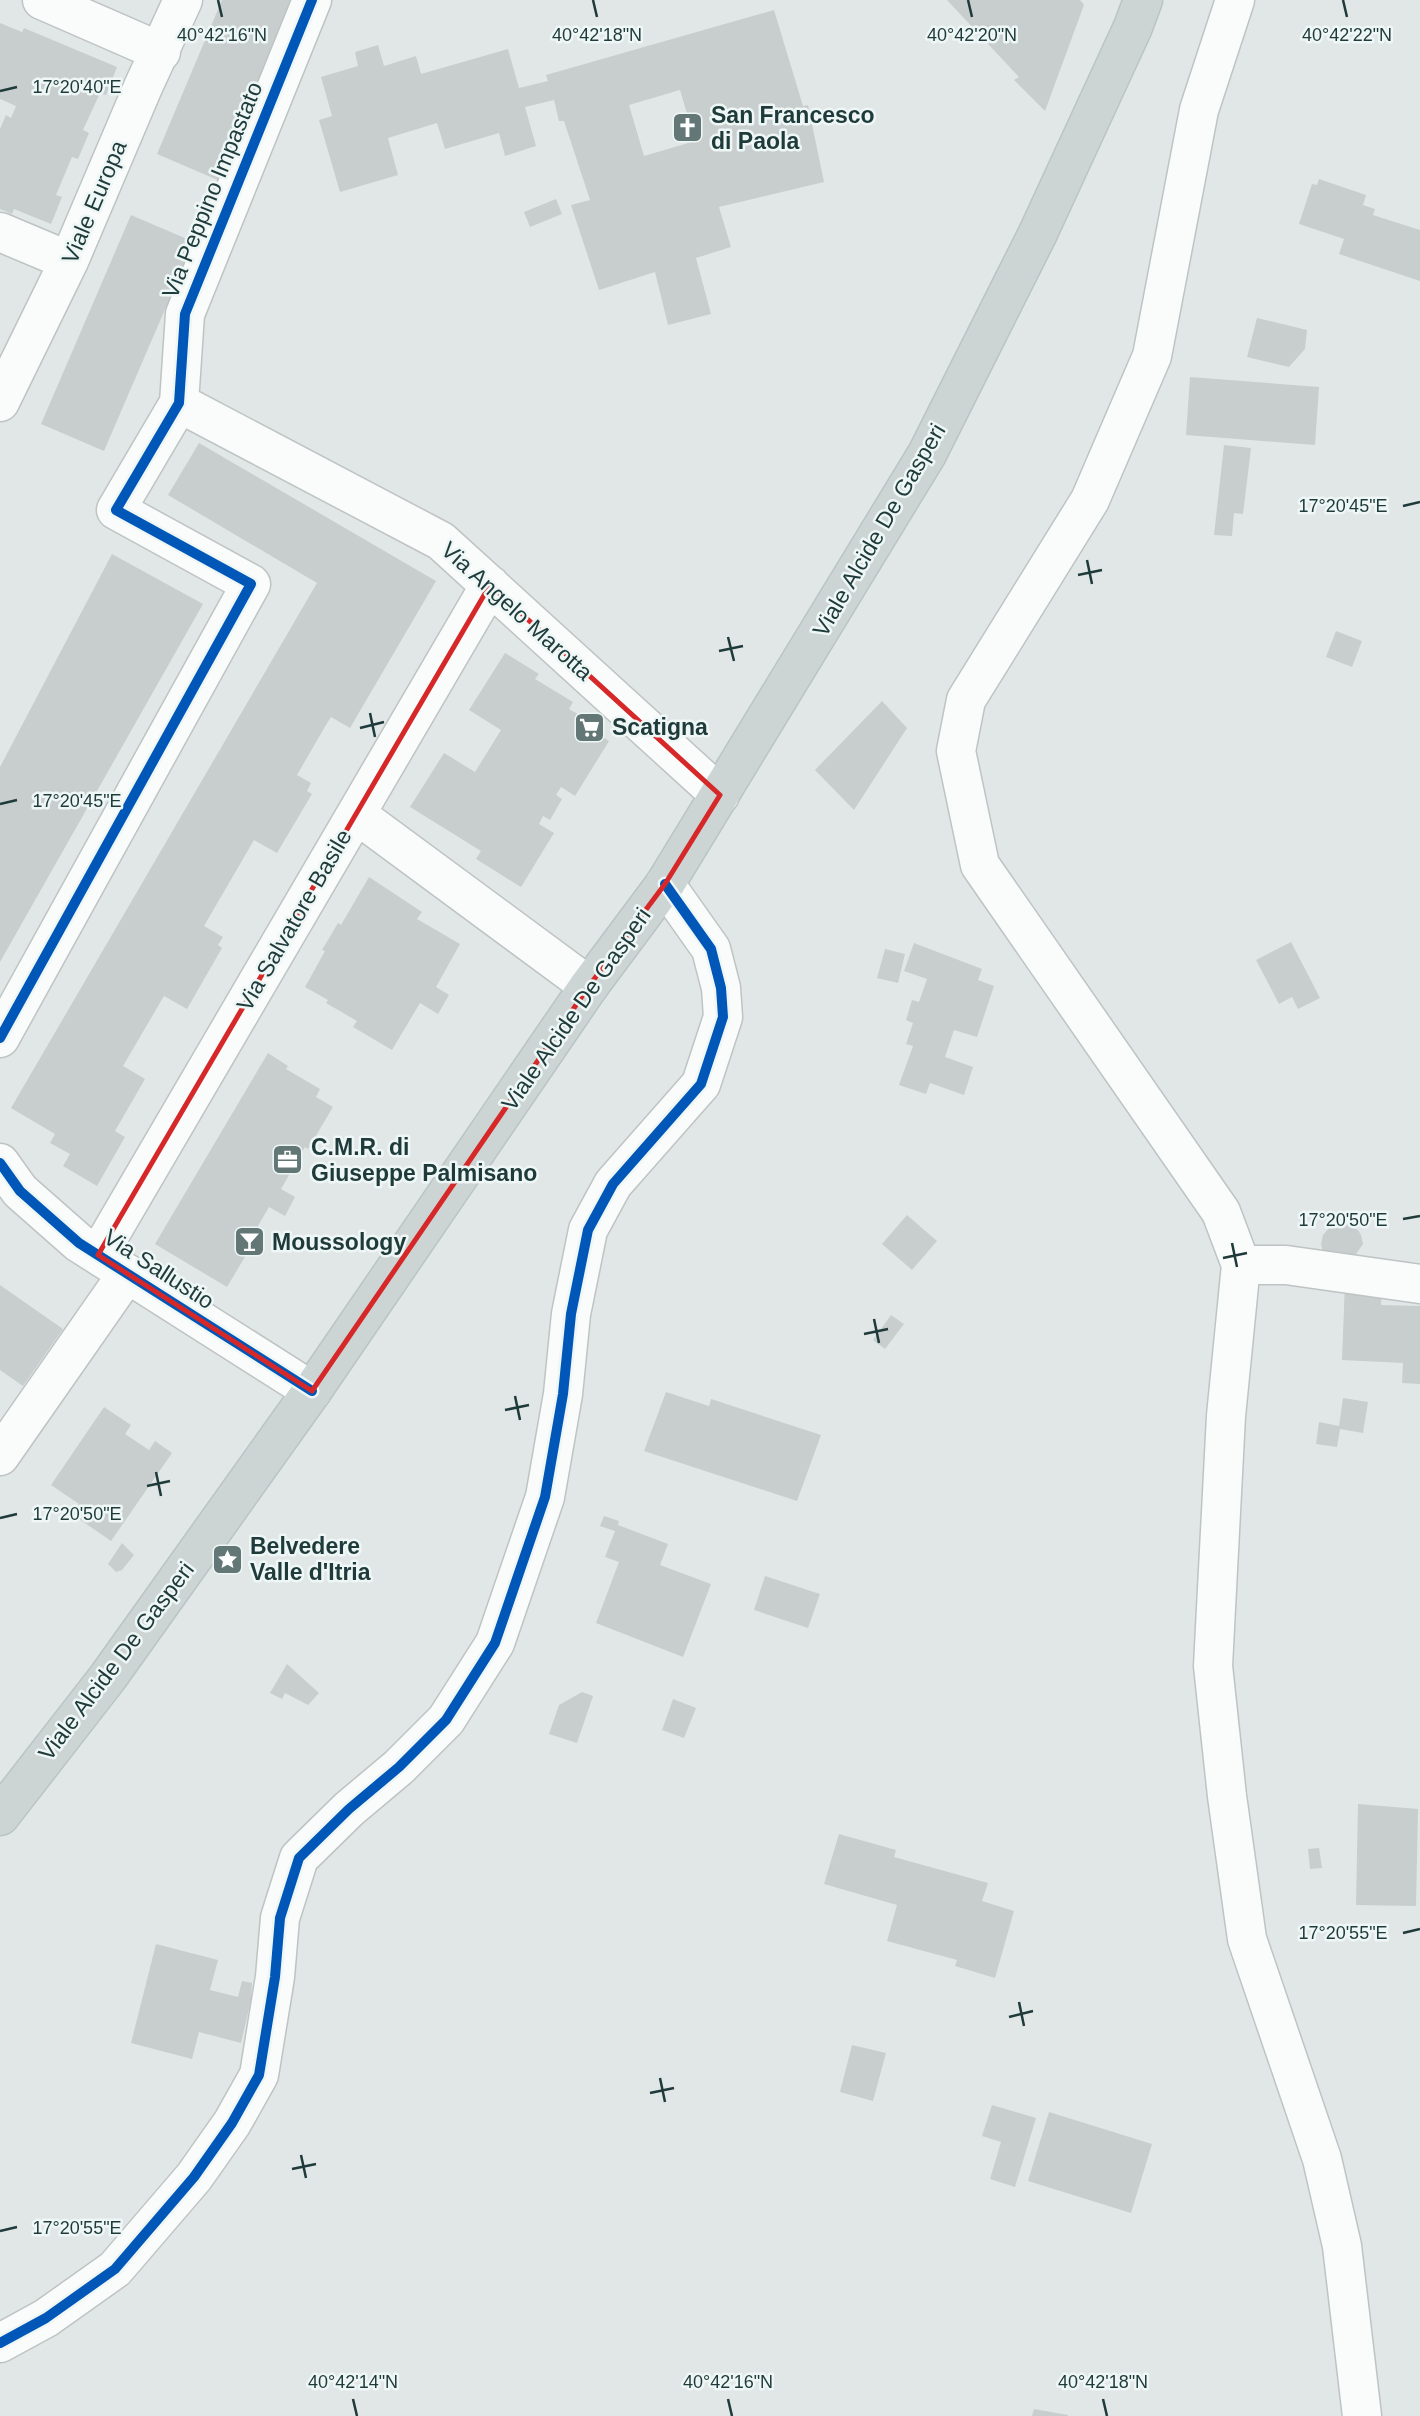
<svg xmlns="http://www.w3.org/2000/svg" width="1420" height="2416" font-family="Helvetica,sans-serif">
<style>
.building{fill:#c8cecd;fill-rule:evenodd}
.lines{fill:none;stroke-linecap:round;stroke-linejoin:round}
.minor-casing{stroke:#bec4c3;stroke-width:41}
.secondary-casing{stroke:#bcc5c4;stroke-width:41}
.primary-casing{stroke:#bbc4c4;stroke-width:41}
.minor{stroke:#fafbfb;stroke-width:38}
.secondary{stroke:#fafbfb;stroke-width:38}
.primary{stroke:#ccd4d4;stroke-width:38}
.cycleway-casing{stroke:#eef7f5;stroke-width:15}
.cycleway{stroke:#0057b8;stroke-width:10}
.marked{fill:none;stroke:#d62828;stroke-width:5;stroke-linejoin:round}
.ticks{fill:none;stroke:#1e3a3a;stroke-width:2.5}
.labels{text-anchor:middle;stroke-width:5;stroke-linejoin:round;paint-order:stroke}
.poi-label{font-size:23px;font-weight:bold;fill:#1e3a3a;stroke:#eef7f5;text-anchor:start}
.street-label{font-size:23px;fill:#1e3a3a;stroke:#eef7f5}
.ticks-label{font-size:18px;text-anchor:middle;fill:#1e3a3a;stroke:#eef7f5;stroke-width:5;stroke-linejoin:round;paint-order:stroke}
</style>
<rect width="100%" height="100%" fill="#e1e7e6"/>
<path class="building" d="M222 0H298L220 181 157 154Z
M947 0H1080L1084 5 1045 111 1014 80 1019 77Z
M774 10 803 106 808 105 824 182 719 207 731 247 696 258 711 314 668 325 655 272 599 290 571 205 590 200 564 121H559L554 100 525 107 536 146 505 156 499 133 445 149 437 123 388 138 398 175 340 192 319 120 332 116 321 77 358 66 355 52 378 45 384 66 416 56 421 74 508 49 519 88 548 81 546 75ZM680 90 695 141 644 156 629 105Z
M0 23 22 32 24 28 117 67 106 95 100 93 83 130 89 133 78 159 72 157 56 195 62 197 51 224 14 209 12 214 0 209V129L6 115 11 118 16 106 0 99Z
M1319 179 1366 195 1363 205 1375 209 1373 215 1420 230V281L1339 254 1344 239 1299 224 1312 184 1317 185Z
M556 199 562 214 530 227 524 212Z
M131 215 194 242 104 451 41 424Z
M1257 318 1307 330 1305 349 1289 367 1247 357Z
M1190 377 1319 387 1315 445 1186 435Z
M199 443 436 581 350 728 331 717 326 725 297 775 311 783 307 791 312 794 277 853 254 840 204 926 223 937 218 945 222 948 187 1009 164 996 123 1066 145 1079 115 1131 125 1137 97 1186 63 1166 70 1154 50 1143 55 1134 11 1108 317 583 168 495Z
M1224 445 1251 448 1243 514 1234 513 1232 536 1214 535Z
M112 554 203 604 0 962V767Z
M1336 631 1362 641 1352 667 1326 657Z
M505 653 539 674 535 679 573 702 569 709 595 724 591 730 609 741 575 796 561 787 556 795 562 799 550 820 543 816 539 824 554 833 521 887 476 859 481 851 410 807 444 753 475 772 501 730 469 710Z
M882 701 907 728 854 810 815 770Z
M369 877 422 912 417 919 460 944 436 987 449 995 438 1014 420 1003 392 1050 353 1027 357 1021 326 1003 328 1000 305 987 325 951 322 950 338 923 341 925Z
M1291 942 1320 998 1298 1009 1292 997 1279 1004 1256 960Z
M914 943 982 969 978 980 994 986 977 1037 954 1030 945 1057 973 1067 964 1095 930 1083 926 1094 899 1085 913 1046 906 1044 913 1023 906 1020 912 1000 919 1002 927 979 904 971Z
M885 949 905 954 898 983 877 978Z
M268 1053 288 1066 286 1069 320 1089 316 1097 333 1107 308 1149 305 1147 281 1189 295 1197 285 1216 269 1207 245 1248 249 1250 227 1287 155 1244Z
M907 1215 937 1241 912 1270 882 1244Z
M1344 1223 1358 1230 1361 1235 1363 1244 1354 1257 1323 1252 1321 1244 1323 1235 1329 1228Z
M1345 1282 1382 1284 1381 1305 1420 1306V1384L1402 1383 1403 1363 1342 1360Z
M0 1285 63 1329 23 1386 0 1370Z
M891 1315 904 1324 885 1349 873 1340Z
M666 1392 709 1406 711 1399 821 1435 797 1501 644 1451Z
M1343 1398 1368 1402 1363 1433 1340 1429 1337 1447 1316 1444 1319 1422 1339 1426Z
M104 1407 131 1425 125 1434 149 1450 155 1441 172 1453 111 1541 72 1514 79 1504 51 1485Z
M604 1516 619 1521 618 1525 668 1544 660 1565 711 1584 683 1657 596 1623 619 1562 605 1557 615 1531 600 1526Z
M122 1543 134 1555 122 1570 116 1572 108 1564Z
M765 1576 820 1594 808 1628 754 1610Z
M287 1664 319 1693 308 1705 285 1693 282 1699 270 1693Z
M582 1692 593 1696 577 1743 549 1734 559 1705Z
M673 1699 696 1708 684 1738 662 1730Z
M1358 1804 1418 1809 1416 1906 1356 1905Z
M839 1834 896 1850 894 1857 988 1883 982 1901 1014 1911 995 1978 955 1966 957 1960 887 1941 897 1905 824 1884Z
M1319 1848 1322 1868 1310 1869 1308 1849Z
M156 1944 218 1960 210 1990 238 1997 242 1981 252 1983 251 2000 241 2043 199 2032 192 2059 131 2043Z
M852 2045 886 2053 873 2101 840 2092Z
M992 2105 1036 2118 1015 2187 990 2179 1001 2142 982 2136Z
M1049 2112 1152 2144 1131 2213 1028 2181Z
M1034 2409 1068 2415V2416H1032Z"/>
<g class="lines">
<defs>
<path id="minor" d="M42 0 161 52
M0 232 69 261
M0 402 69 261 143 87 183 0
M179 403 441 541 720 795
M356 814 589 986
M0 1038 251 584 116 510 179 403 185 314 312 0
M0 1163 20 1191 79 1243 312 1391
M98 1255 490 585
M1241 1265H1286L1420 1284
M0 1456 127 1274
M0 2343 46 2318 115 2269 194 2177 232 2123 259 2075 275 1977 280 1918 299 1858 349 1809 399 1767 446 1720 495 1643 545 1497 563 1394 571 1314 588 1230 613 1184 701 1084 723 1017 721 988 711 949 665 884"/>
<path id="secondary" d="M1235 0 1199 110 1152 356 1090 500 966 700 956 751 980 865 1221 1212 1241 1265 1226 1416 1213 1666 1227 1796 1247 1939 1322 2159 1342 2246 1362 2416"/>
<path id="primary" d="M0 1816 108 1677 312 1391 589 986 665 884 927 454 1038 233 1133 27 1143 0"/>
</defs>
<use href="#minor" class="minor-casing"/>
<use href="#secondary" class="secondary-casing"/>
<use href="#primary" class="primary-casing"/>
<use href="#minor" class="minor"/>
<use href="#secondary" class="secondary"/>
<use href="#primary" class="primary"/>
<defs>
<path id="cycleway" d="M0 1038 251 584 116 510 179 403 185 314 312 0
M0 1163 20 1191 79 1243 312 1391
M0 2343 46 2318 115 2269 194 2177 232 2123 259 2075 275 1977 280 1918 299 1858 349 1809 399 1767 446 1720 495 1643 545 1497 563 1394 571 1314 588 1230 613 1184 701 1084 723 1017 721 988 711 949 665 884"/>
</defs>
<use href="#cycleway" class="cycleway-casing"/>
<use href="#cycleway" class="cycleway"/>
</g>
<path class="marked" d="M490 585 720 795 665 884 589 986 312 1391 98 1255Z"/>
<path class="ticks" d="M218 0 222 17M593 0 597 17M968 0 972 17M1343 0 1347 17M0 91 17 87M1403 506 1420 502M1087 560 1092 584M1078 575 1102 570M728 637 734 661M719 651 743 646M370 713 375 737M360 728 384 722M0 804 17 800M1403 1219 1420 1216M1232 1243 1237 1267M1223 1258 1247 1253M874 1319 879 1343M864 1334 888 1329M515 1396 520 1420M505 1410 529 1405M156 1472 161 1496M147 1486 170 1481M0 1518 17 1514M1403 1933 1420 1929M1019 2002 1024 2026M1009 2017 1033 2011M660 2078 665 2102M650 2093 674 2088M301 2155 306 2178M292 2169 316 2164M0 2231 17 2227M353 2399 357 2416M728 2399 732 2416M1103 2399 1107 2416"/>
<defs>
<symbol id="church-square" viewBox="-11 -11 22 22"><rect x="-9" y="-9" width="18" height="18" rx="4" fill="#627776" stroke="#eef7f5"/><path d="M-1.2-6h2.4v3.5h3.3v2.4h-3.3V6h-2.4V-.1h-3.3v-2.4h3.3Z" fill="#fff"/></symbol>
<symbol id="supermarket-square" viewBox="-11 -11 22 22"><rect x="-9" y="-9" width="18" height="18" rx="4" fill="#627776" stroke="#eef7f5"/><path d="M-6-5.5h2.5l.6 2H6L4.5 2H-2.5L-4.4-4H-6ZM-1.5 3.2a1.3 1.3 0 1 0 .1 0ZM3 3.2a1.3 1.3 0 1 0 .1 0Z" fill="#fff"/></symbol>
<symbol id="office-square" viewBox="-11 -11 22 22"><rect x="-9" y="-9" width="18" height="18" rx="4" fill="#627776" stroke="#eef7f5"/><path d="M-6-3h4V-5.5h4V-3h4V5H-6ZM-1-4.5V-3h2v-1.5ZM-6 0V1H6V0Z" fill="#fff"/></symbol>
<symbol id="bar-square" viewBox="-11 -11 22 22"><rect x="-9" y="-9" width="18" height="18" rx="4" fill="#627776" stroke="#eef7f5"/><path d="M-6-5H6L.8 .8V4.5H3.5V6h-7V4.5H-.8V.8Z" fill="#fff"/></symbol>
<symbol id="sight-square" viewBox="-11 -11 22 22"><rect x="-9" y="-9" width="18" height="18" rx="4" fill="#627776" stroke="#eef7f5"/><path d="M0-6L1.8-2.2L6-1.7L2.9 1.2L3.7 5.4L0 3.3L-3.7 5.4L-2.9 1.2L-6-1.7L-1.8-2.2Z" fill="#fff"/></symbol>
</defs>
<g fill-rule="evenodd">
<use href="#church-square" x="670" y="110" width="35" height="35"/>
<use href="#supermarket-square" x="572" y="710" width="35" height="35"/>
<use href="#office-square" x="270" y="1142" width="35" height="35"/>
<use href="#bar-square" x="232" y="1224" width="35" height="35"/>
<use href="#sight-square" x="210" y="1542" width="35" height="35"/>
</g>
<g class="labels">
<g class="poi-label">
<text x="711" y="123">San Francesco<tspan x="711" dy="26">di Paola</tspan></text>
<text x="612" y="735">Scatigna</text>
<text x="311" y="1155">C.M.R. di<tspan x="311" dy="26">Giuseppe Palmisano</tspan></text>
<text x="272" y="1250">Moussology</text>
<text x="250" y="1554">Belvedere<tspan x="250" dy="26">Valle d'Itria</tspan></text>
</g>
<g class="street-label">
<text transform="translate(212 190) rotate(-68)" y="8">Via Peppino Impastato</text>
<text transform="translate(94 202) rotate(-67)" y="8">Viale Europa</text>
<text transform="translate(879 530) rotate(-60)" y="8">Viale Alcide De Gasperi</text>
<text transform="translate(517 611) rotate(42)" y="8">Via Angelo Marotta</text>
<text transform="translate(294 920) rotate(-60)" y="8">Via Salvatore Basile</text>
<text transform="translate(576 1009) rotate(-55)" y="8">Viale Alcide De Gasperi</text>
<text transform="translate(159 1269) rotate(33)" y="8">Via Sallustio</text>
<text transform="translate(116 1661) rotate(-53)" y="8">Viale Alcide De Gasperi</text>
</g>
</g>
<g class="ticks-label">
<text x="222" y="41">40°42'16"N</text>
<text x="597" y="41">40°42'18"N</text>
<text x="972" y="41">40°42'20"N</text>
<text x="1347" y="41">40°42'22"N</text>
<text x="77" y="93">17°20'40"E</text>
<text x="1343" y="512">17°20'45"E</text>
<text x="77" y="807">17°20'45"E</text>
<text x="1343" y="1226">17°20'50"E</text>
<text x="77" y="1520">17°20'50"E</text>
<text x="1343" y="1939">17°20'55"E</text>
<text x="77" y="2234">17°20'55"E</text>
<text x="353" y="2388">40°42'14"N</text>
<text x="728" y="2388">40°42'16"N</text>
<text x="1103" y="2388">40°42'18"N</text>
</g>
</svg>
